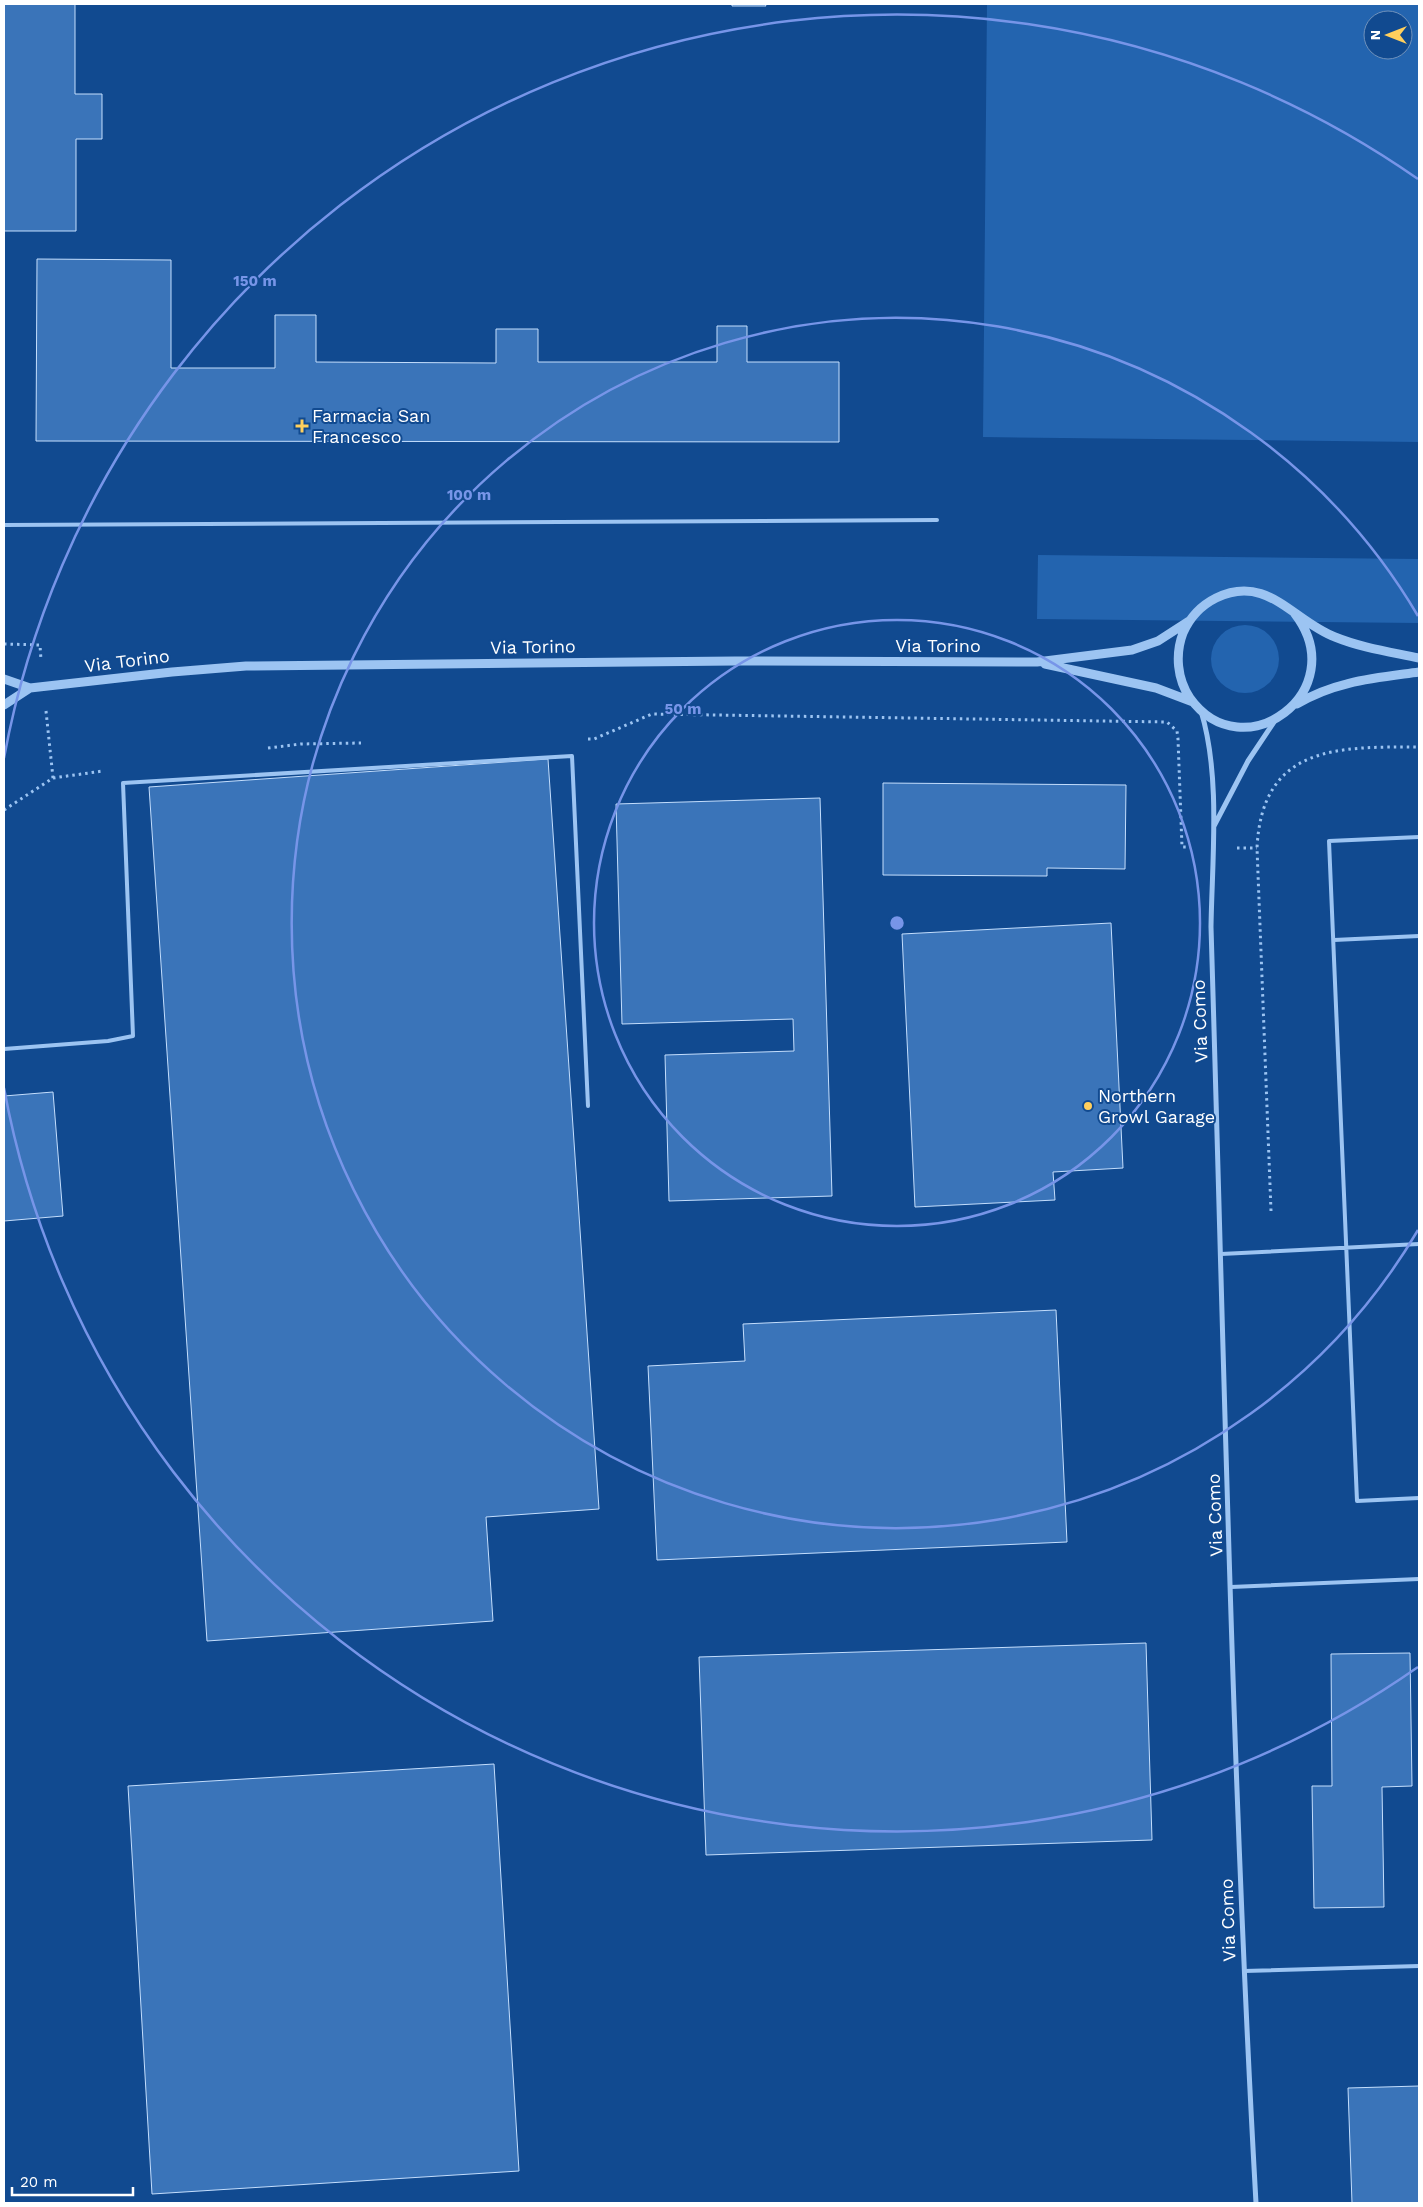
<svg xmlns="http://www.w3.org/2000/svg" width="1423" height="2207" font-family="'Work Sans',sans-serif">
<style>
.green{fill:#2364af;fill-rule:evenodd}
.building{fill:#3a74b9;stroke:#c4defd}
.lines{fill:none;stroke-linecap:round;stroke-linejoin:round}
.path{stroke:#9cc4f2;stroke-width:3;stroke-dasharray:2.5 4;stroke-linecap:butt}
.service{stroke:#9cc4f2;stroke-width:4}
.minor{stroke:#9cc4f2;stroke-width:5}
.tertiary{stroke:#9cc4f2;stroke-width:9}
.ring{fill:none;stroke:#7795e8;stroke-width:2.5}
.poi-dot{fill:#ffcf5d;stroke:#114a90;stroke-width:2}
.labels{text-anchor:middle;stroke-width:4;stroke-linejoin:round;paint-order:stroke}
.poi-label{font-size:18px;fill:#fff;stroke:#114a90;text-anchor:start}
.street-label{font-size:18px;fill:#fff;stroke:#114a90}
.centre{fill:#7795e8;stroke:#114a90;stroke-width:2.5}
.ring-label{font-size:15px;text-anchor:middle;font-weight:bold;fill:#7795e8;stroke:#114a90;stroke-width:4;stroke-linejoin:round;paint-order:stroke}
</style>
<rect width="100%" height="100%" fill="#114a90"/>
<path class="green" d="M987 4H1419V442L983 437ZM1373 20H1403V50H1373Z
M1038 555 1419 559V623L1037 619Z
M1211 659a34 34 0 1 1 68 0a34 34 0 1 1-68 0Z"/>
<path class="building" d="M4 4H75V94H102V139H76V231H4Z
M732 4H765L766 6H732Z
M37 259 171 260V368H275V315H316V362L496 363V329H538V362H717V326H747V362H839V442L36 441Z
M548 759 599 1509 486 1517 493 1621 207 1641 149 787Z
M883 783 1126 785 1125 869 1047 868V876L883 875Z
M820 798 832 1196 669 1201 665 1055 794 1051 793 1019 622 1024 616 804Z
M1111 923 1123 1168 1053 1172 1055 1200 915 1207 902 934Z
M53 1092 63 1216 4 1221V1096Z
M1056 1310 1067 1542 657 1560 648 1366 745 1361 743 1324Z
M1146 1643 1152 1840 706 1855 699 1657Z
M1410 1653 1412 1786 1382 1787 1384 1907 1314 1908 1312 1786H1332L1331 1654Z
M494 1764 519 2171 152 2194 128 1786Z
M1419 2086V2203H1352L1348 2088Z"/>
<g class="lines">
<path class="path" d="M4 644 40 645 41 660
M46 711 53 778
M588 739H594L652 714 1167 722 1177 731 1178 739 1182 847H1191
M268 748 301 744 361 743
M4 810 53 778 103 771
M1237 848H1257
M1271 1211 1257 848C1262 744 1339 747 1419 747"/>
<path class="service" d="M4 525 937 520
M1419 837 1329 841 1357 1501 1419 1498
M1334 940 1419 936
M4 1049 108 1041 133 1036 123 783 572 756 588 1106
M1221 1254 1419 1244
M1231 1587 1419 1579
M1244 1971 1419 1966"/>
<path class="minor" d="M1201 711C1221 776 1212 860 1211 927 1224 1353 1232 1778 1256 2203
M1214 826 1248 761 1276 719"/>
<path class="tertiary" d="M1295 614C1354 691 1243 772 1190 698 1177 679 1175 654 1183 633 1190 617 1202 605 1216 598 1267 573 1293 621 1335 637 1362 648 1391 652 1419 658
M1045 664 1156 688 1193 702
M4 679 30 688 172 672 246 666 735 661 1037 662 1132 650 1158 641 1189 621
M1297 704C1335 681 1376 678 1419 672
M4 705 30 688"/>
</g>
<g class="ring">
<circle cx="897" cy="923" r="303"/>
<path d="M1418 1230A605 605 0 1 1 1418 616"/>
<path d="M1418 1667A908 908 0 0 1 4 1088M4 758A908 908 0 0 1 1418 179"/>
</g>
<g class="poi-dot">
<path d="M299.5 418.5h5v5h5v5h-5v5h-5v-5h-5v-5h5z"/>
<circle cx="1088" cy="1106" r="5"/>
</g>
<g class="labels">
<g class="poi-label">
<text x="312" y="422">Farmacia San<tspan x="312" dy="21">Francesco</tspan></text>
<text x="1098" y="1102">Northern<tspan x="1098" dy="21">Growl Garage</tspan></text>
</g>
<g class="street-label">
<text x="938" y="652">Via Torino</text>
<text transform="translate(533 647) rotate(-1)" y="6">Via Torino</text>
<text transform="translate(127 661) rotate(-7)" y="6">Via Torino</text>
<text transform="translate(1200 1021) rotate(-92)" y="6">Via Como</text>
<text transform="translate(1215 1515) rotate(-92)" y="6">Via Como</text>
<text transform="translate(1228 1920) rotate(-92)" y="6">Via Como</text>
</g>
</g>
<circle cx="897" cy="923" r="8" class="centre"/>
<g class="ring-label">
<text x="255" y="286">150 m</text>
<text x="469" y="500">100 m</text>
<text x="683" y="714">50 m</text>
</g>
<rect width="1423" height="2207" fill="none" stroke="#ffffff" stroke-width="10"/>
<g transform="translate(1388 35) rotate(270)"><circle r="24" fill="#114a90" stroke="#7092bc"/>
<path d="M0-4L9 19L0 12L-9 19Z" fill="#ffcf5d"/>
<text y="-8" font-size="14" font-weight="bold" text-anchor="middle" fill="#ffffff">N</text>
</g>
<path d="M12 2187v8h121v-8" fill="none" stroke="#ffffff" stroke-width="2.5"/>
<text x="20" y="2187" font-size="15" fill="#ffffff" stroke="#114a90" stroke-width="4" paint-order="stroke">20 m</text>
</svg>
